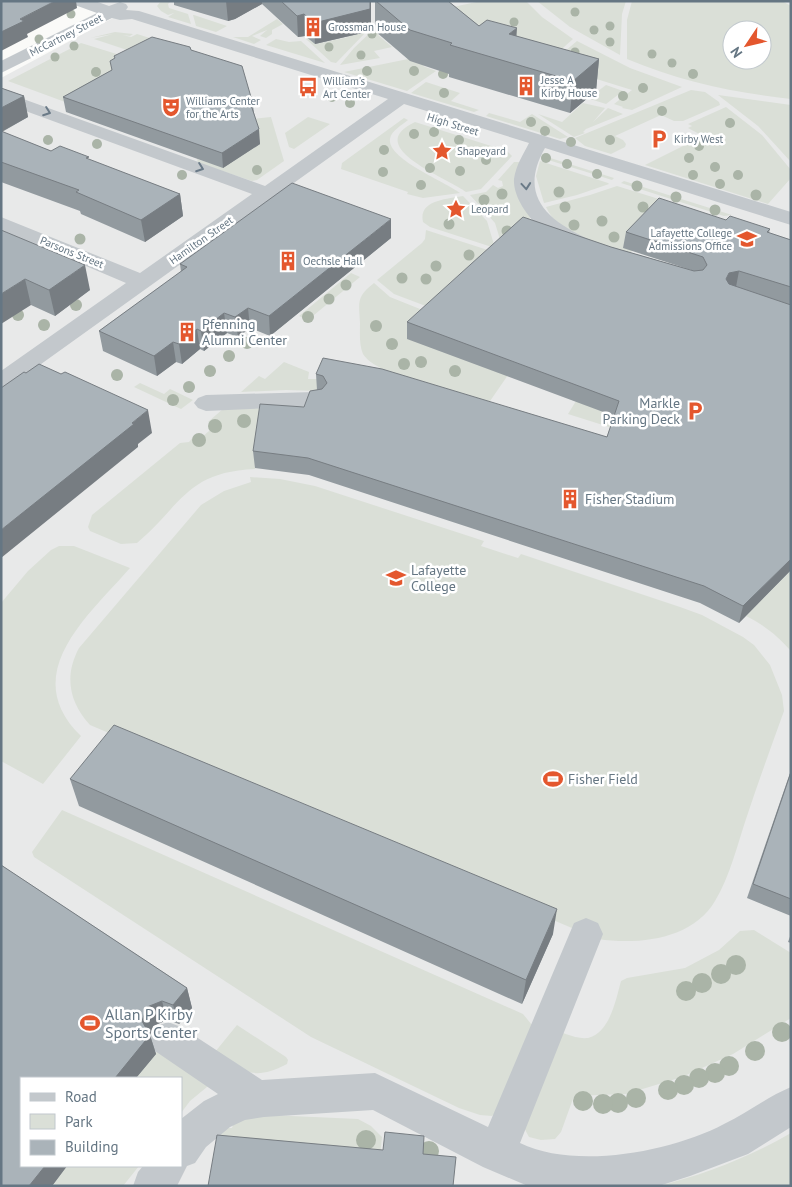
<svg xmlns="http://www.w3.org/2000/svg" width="792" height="1187" font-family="'PT Sans',sans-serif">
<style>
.built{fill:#e8e9e9;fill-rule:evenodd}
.green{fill:#dadfd7;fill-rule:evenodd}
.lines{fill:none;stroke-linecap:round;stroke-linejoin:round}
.minor{fill:#c3c8cc;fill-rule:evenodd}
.tree{fill:#aab4a7}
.wall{fill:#929a9f}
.shaded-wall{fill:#777d82}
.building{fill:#aab3b9;stroke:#777d82}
.oneway{stroke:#6a7a87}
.labels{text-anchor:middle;stroke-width:5;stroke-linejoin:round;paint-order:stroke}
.far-poi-label{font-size:11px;fill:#657683;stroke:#fff;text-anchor:start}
.far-street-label{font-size:11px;fill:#657683;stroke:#fff}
.poi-label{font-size:14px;fill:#657683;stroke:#fff;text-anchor:start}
.near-poi-label{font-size:16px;fill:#657683;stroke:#fff;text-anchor:start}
</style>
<rect width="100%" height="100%" fill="#fafaf8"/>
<path class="built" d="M92 1H791V1186H1V78L124 12ZM732 30H762V60H732ZM21 1078H181V1166H21Z"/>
<path class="green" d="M161 1H171L168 4 169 8 188 14 191 24 168 17 174 13 168 15 161 11 157 6Z
M481 1H526L542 17 573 39 555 55 534 66 453 7Z
M537 1H626L622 14 620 55 570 27Z
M632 1H782L791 6V99C735 93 679 81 627 59V20ZM732 30H762V60H732Z
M193 15H194L227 26 216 32 196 26Z
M277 19 283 24 272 30V34L266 38 260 36 267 30 252 36 261 40 254 44 233 37H248Z
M376 27 387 32 378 35 392 47 374 51 380 58 340 65 354 48Z
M340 28 367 31 336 63 331 62 306 39 308 38 315 44 349 37Z
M115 32 133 34 130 36 123 35 131 37 137 34 242 67 251 97 145 56 94 39 113 34 90 38Z
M276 39 289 42 301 41 325 63 266 45Z
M577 41 630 68 682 87 632 110 622 108 623 107 614 104 632 90 577 73 546 67Z
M81 43 136 60 76 106 8 81Z
M423 56 428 62 423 66 436 71 407 91 344 72Z
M426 82 460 93 451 101 479 110 474 112 411 93Z
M606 85 623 91 606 104 590 99V97Z
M691 90 705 92 719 102 720 105 683 121H674L661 115 615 136 623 140 626 144 625 147 611 154 585 146 575 138Z
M718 95 791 105V162L758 126Z
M583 103 605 108 593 122 608 108 623 114 586 129 583 132 585 133 574 137 538 114 562 122Z
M726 107 762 135 791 170V178L768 204 645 165 703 136 688 128 692 126 688 124Z
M489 113 520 122 532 114 568 137 560 139 486 116Z
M271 117 284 161 257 180 252 181 198 163 197 159 213 164 251 119Z
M308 117 330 124 294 149 289 147 285 133Z
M404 118 408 120C402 125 391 131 390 139 387 159 446 182 460 193L423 198 407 194 408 192 341 169 342 163Z
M415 122 507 151 512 156 481 189 466 192C448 178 361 147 415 122Z
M543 156H544L614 178 612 180 542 158Z
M540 161 608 183 609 184 577 195 544 203 536 176Z
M514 162H521L531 217 502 246 495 223 470 195 486 192 493 185 498 188 503 186 502 181 498 180Z
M624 181 732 215 724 216 621 183Z
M617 186 675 204 630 253C603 244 559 237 546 207L590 195Z
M463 196 487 221 495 248 430 227 423 222C418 200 447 199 463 196Z
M426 230 500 254 439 311 394 294 377 280 422 243 425 239Z
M351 273 360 277 308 320 299 316Z
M374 283 390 297 435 315 508 375 488 404C462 396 376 376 363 354 359 345 360 333 360 323 359 302 356 297 374 283Z
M284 362 309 372 308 379H322L317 391 286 390 241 392 259 376 265 379Z
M140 383 164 394 170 389 193 400 181 409 134 387Z
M576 401 702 448 666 445 568 414Z
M283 406 262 421 255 469C186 472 182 505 137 543L121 544 90 531 88 527 92 515 180 443 189 442 196 434 202 437 216 425 208 422 224 408Z
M250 477 280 479 315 486 484 541 481 546 518 558 521 554 680 607 702 615 743 637 754 645 770 665 782 695 784 711C771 747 758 783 746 819 737 846 730 876 715 901 692 940 638 945 598 939L90 725C69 702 64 676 79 648L201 505 224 491 251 482Z
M59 546H74L130 568C89 615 17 674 81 736L43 784 1 761V603L28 571 51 550Z
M791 570V651C777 635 764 625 746 616Z
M62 810 523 1014 532 1025 501 1108 492 1116 480 1115 459 1108 311 1037 34 857 32 852Z
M754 930 791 953V1018L733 1054 682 1077 626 1094 574 1096 561 1132 555 1139 541 1140 529 1137 522 1124 560 1032C568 1035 579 1039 588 1038 610 1033 616 999 621 981L627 978 685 968 719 950 740 931Z
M237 1025 286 1057 288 1060 287 1064C252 1082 244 1071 215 1052Z
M162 1045 213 1082 190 1101 181 1113V1078H136Z
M269 1115 358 1119 371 1126 382 1137 380 1156 219 1136 225 1128H232L234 1121Z
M791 1133V1186H658C704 1175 750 1157 791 1133Z
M67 1166H139L123 1186H52Z"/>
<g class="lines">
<path class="minor" d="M70 1H95L109 6 120 2 126 4 128 7 126 10 139 11 791 212V225L545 148C518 195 547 220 588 239L591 243 588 247C559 255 512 209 514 179 516 165 523 155 529 143L404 104 9 387 1 389V371L126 283 1 230V217L140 273 252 194 1 102V91L265 186 388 99 132 19 120 20 112 18 1 73V61L97 13 72 4Z
M314 392 322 394 326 399 322 404 314 406 206 411 198 408 194 403 198 398 206 395Z
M586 918 598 923 603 934 520 1143C575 1170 671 1152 724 1124 747 1113 767 1097 791 1087V1127L748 1154 690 1176 659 1186H528L483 1167 373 1110 264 1117 245 1120 230 1127 206 1147 195 1163 187 1166 177 1186H133L138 1172 143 1166H181V1119L204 1101 218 1094 155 1051 150 1039 155 1027 168 1022 181 1027 262 1080 375 1073 488 1127 574 923Z"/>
</g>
<g class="tree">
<circle cx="575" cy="12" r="4.5"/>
<circle cx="71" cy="14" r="4.5"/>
<circle cx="514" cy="22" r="4.5"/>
<circle cx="610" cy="26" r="4.5"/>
<circle cx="594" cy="30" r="4.5"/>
<circle cx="372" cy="34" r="4.5"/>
<circle cx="39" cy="39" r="4.5"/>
<circle cx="610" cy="42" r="4.5"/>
<circle cx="74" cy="46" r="4.5"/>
<circle cx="329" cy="47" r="4.5"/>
<circle cx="575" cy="52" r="4.5"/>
<circle cx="652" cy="54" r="4.5"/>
<circle cx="361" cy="55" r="4.5"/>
<circle cx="55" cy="57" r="4.5"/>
<circle cx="672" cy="63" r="4.5"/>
<circle cx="367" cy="71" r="5"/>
<circle cx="414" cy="71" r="5"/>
<circle cx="96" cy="72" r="5"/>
<circle cx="443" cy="74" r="5"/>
<circle cx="693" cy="74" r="5"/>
<circle cx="643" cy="88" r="5"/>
<circle cx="444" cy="93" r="5"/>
<circle cx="623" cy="96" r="5"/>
<circle cx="332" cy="97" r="5"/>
<circle cx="350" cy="103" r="5"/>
<circle cx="662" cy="111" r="5"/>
<circle cx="531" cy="122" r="5"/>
<circle cx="730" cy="123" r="5"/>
<circle cx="545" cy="131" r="5"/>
<circle cx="434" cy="132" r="5"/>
<circle cx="414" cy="134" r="5"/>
<circle cx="48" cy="140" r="5"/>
<circle cx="459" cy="140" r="5"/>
<circle cx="610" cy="140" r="5"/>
<circle cx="571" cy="142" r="5"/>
<circle cx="97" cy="144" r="5"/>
<circle cx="699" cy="146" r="5"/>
<circle cx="384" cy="150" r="5"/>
<circle cx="546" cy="158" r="5"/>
<circle cx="689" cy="158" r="5"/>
<circle cx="486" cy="160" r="5"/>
<circle cx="567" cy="164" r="5"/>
<circle cx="715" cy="167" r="5"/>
<circle cx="430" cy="168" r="5"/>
<circle cx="257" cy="170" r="5"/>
<circle cx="460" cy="171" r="5"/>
<circle cx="383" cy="172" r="5"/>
<circle cx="597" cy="174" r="5"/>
<circle cx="182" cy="175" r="5"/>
<circle cx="693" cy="175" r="5"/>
<circle cx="738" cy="175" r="5"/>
<circle cx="720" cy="184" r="5"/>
<circle cx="421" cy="185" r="5"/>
<circle cx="637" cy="186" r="5.5"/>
<circle cx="559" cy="192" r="5.5"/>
<circle cx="502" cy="194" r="5.5"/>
<circle cx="756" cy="195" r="5.5"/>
<circle cx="676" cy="197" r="5.5"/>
<circle cx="484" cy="200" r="5.5"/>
<circle cx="565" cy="207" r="5.5"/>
<circle cx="643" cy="207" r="5.5"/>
<circle cx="715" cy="210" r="5.5"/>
<circle cx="602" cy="221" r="5.5"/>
<circle cx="449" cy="224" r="5.5"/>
<circle cx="574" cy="225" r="5.5"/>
<circle cx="507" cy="231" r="5.5"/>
<circle cx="614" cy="237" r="5.5"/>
<circle cx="80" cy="239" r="5.5"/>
<circle cx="469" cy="255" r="5.5"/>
<circle cx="436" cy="266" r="5.5"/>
<circle cx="402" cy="278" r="5.5"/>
<circle cx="426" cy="279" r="5.5"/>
<circle cx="346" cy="285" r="5.5"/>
<circle cx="329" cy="299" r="5.5"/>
<circle cx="76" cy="305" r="6"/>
<circle cx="18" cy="315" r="6"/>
<circle cx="308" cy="317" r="6"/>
<circle cx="44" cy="325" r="6"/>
<circle cx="376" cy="326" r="6"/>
<circle cx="247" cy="343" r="6"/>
<circle cx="392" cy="344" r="6"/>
<circle cx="229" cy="356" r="6"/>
<circle cx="421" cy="362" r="6"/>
<circle cx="404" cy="364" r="6"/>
<circle cx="210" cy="371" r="6"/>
<circle cx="455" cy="371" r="6"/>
<circle cx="117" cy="375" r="6"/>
<circle cx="189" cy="387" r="6"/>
<circle cx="173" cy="400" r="6"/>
<circle cx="244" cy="421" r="7"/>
<circle cx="215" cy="426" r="7"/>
<circle cx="199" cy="440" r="7"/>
<circle cx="736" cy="965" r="10"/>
<circle cx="721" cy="974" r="10"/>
<circle cx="702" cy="983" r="10"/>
<circle cx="686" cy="991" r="10"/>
<circle cx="782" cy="1032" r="10"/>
<circle cx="755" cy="1051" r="10"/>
<circle cx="729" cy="1066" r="10"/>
<circle cx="715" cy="1073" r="10"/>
<circle cx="699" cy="1078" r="10"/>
<circle cx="684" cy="1085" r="10"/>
<circle cx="668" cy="1090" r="10"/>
<circle cx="636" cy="1098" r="10"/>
<circle cx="583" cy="1101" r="10"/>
<circle cx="618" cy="1103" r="10"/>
<circle cx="603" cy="1104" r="10"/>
<circle cx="366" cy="1140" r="10"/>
<circle cx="429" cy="1151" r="10"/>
</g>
<path class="wall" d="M174 1H371V31L315 44 305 36 298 37 262 4 235 19 228 21 174 5Z
M375 1H448L479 26 599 59 596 91 570 113 449 77V74L410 61 375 31Z
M191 50 253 104 254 113 260 144 223 168 66 112 63 97 112 70 115 58 114 56Z
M1 88 24 96 28 117 2 132 51 151 89 160 180 194 183 216 145 242 81 214 80 211 1 182Z
M726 220 770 229 769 233 791 240V570L739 623 700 603 309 475 255 468 253 451 304 407 317 390 316 374 607 437 614 416 407 339V322L611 247 691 270 623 248 626 232Z
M1 230 90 290 55 316 31 305Z
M391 238 270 336 250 328 238 337 227 333 204 351 200 349 182 364 176 362 157 376 103 351 99 331 181 272 180 264Z
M791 770V916L747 898Z
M70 779 553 934 522 1004 79 806Z
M1 865 187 988 192 1008 179 1024 167 1020 153 1026 150 1035 156 1054 136 1078H21V1166H67L52 1186H1Z
M791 934V943L788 942Z"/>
<path class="shaded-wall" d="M55 1H76L77 8 27 34 28 37 1 51V32L20 19Z
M226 1H262V4L235 19 228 21Z
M371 1V31L315 44 314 23Z
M304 14 305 36 298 37 297 16Z
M517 28 515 59 509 34Z
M599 59 596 91 570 113 573 81Z
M24 96 28 117 1 132V108Z
M259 129 260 144 223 168 222 153Z
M180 194 183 216 145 242 141 220Z
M391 219V238L270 336 269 316Z
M85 265 90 290 55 316 49 290Z
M739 271 736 287 725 289 726 279 729 273Z
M25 279 31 305 1 324V294Z
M248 308 250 328 238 337 235 317Z
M224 313 227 333 204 351 201 331Z
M197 329 200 349 182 364 179 344Z
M173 342 176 362 157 376 154 356Z
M148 410 152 433 138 444V447L1 558V530Z
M791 559V570L739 623 743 606Z
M557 909 553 934 522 1004 526 980Z
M187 988 192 1008 179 1024 173 1005Z
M162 1001 167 1020 153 1026 150 1035 156 1054 136 1078H115L142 1021 147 1007Z
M45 1166H67L52 1186H29Z"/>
<path class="building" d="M1 1H55L20 19 24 21 1 32Z
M281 1H370V9L314 23 304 14 297 16Z
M376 1H448L479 26 487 20 517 28 509 34 599 59 573 81 450 45 452 43 410 30Z
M152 37 190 47 191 50 242 66 253 104 251 105 259 129 222 153 63 97 112 70 110 61 115 58 114 56Z
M1 88 24 96 1 108Z
M1 131 51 151 60 146 89 157 86 158 180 194 141 220 76 192 79 190 1 162Z
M292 183 391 219 269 316 248 308 235 317 224 313 201 331 197 329 179 344 173 342 154 356 99 331 187 267 180 264Z
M659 198 726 220 730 216 770 229 767 232 791 240V287L739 271 729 273 726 279 729 284 791 305V559L743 606 704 586 308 458 253 451 260 404 304 407 310 391 322 389 327 383 323 376 316 374 323 358 382 369 607 437 619 401 407 322 523 217 611 247 694 271 703 270 707 265 703 257 626 232Z
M1 230 85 265 49 290 25 279 1 294Z
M39 364 61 374 65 372 148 410 132 423 134 424 1 530V388L24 372 26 373Z
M114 725 557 909 526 980 70 779Z
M791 772V899L753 884Z
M1 865 187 988 173 1005 162 1001 147 1007 142 1021 150 1035 115 1078H21V1166H45L29 1186H1Z
M385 1132 424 1136 423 1154 456 1157 453 1186H208L217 1135 383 1150Z"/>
<defs><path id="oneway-chevron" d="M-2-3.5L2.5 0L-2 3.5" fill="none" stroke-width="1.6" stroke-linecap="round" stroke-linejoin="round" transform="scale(1.25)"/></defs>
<g class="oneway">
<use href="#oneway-chevron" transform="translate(47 112) rotate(20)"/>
<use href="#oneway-chevron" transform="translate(200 168) rotate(20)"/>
<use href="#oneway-chevron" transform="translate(526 186) rotate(85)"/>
</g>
<defs>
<symbol id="building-bare" viewBox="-9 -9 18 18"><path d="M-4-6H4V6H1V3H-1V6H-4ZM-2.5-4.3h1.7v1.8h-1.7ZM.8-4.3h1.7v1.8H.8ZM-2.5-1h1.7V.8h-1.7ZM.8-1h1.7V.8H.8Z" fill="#e4572e" stroke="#fff" stroke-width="2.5" paint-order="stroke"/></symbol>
<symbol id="bus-bare" viewBox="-9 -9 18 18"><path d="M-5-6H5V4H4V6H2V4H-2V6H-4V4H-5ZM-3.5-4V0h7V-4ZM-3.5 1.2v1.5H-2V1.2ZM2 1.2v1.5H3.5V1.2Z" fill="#e4572e" stroke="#fff" stroke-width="2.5" paint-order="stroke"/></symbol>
<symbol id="theatre-bare" viewBox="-9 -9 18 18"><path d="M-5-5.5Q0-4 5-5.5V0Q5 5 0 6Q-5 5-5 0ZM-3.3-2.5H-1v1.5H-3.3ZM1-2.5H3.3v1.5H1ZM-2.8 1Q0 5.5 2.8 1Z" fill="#e4572e" stroke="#fff" stroke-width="2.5" paint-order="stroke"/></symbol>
<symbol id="parking-bare" viewBox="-9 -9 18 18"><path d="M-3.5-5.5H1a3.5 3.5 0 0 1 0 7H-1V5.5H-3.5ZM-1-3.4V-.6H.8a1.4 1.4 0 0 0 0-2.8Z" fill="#e4572e" stroke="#fff" stroke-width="2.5" paint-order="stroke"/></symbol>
<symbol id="sight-bare" viewBox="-9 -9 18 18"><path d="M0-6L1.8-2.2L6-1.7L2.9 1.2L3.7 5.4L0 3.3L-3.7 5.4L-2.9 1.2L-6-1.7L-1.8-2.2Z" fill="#e4572e" stroke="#fff" stroke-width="2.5" paint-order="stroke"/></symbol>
<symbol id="university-bare" viewBox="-9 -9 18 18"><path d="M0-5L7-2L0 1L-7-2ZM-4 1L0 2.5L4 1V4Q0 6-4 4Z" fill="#e4572e" stroke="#fff" stroke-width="2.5" paint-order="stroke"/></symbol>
<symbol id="stadium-bare" viewBox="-9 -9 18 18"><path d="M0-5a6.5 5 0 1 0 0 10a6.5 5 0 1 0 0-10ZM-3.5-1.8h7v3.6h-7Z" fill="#e4572e" stroke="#fff" stroke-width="2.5" paint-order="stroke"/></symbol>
</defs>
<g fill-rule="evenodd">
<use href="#building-bare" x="299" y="13" width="28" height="28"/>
<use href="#building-bare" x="512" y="72" width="28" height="28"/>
<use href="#bus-bare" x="294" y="73" width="28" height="28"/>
<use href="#theatre-bare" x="157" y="93" width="28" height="28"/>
<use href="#parking-bare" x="645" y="125" width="28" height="28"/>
<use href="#sight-bare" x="428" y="137" width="28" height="28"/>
<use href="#sight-bare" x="442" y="195" width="28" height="28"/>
<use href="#university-bare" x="733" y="225" width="28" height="28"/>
<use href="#building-bare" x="274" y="247" width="28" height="28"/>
<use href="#building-bare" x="173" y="318" width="28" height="28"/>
<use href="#parking-bare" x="681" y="397" width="28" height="28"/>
<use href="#building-bare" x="556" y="485" width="28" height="28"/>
<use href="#university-bare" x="382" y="564" width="28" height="28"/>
<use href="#stadium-bare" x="539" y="765" width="28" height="28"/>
<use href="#stadium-bare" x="76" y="1009" width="28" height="28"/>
</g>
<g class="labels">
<g class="far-poi-label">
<text x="328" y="31">Grossman House</text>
<text x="541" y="84">Jesse A<tspan x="541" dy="13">Kirby House</tspan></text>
<text x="323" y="85">William's<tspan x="323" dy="13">Art Center</tspan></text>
<text x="186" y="105">Williams Center<tspan x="186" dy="13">for the Arts</tspan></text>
<text x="674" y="143">Kirby West</text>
<text x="457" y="155">Shapeyard</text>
<text x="471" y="213">Leopard</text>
<text x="732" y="237" text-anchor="end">Lafayette College<tspan x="732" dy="13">Admissions Office</tspan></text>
<text x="303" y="265">Oechsle Hall</text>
</g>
<g class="far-street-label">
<text transform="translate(66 35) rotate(-27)" y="4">McCartney Street</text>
<text transform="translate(453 124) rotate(17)" y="4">High Street</text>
<text transform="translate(201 240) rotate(-35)" y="4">Hamilton Street</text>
<text transform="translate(72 252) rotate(22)" y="4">Parsons Street</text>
</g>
<g class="poi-label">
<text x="202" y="329">Pfenning<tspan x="202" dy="16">Alumni Center</tspan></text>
<text x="680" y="408" text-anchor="end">Markle<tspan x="680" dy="16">Parking Deck</tspan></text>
<text x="585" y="504">Fisher Stadium</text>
<text x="411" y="575">Lafayette<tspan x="411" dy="16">College</tspan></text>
<text x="568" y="784">Fisher Field</text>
</g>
<g class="near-poi-label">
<text x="105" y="1020">Allan P Kirby<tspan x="105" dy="18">Sports Center</tspan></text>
</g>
</g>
<rect width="792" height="1187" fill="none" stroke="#657683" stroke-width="5"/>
<rect x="20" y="1077" width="162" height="90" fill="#ffffff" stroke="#c1c8cd"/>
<rect x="30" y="1093" width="25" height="8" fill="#c3c8cc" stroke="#c1c8cd"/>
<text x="65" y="1102" font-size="15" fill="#657683">Road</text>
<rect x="30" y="1114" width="25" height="15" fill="#dadfd7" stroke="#c1c8cd"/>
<text x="65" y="1127" font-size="15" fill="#657683">Park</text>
<rect x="30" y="1140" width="25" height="15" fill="#aab3b9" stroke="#c1c8cd"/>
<text x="65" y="1152" font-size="15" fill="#657683">Building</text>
<g transform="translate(747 45) rotate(235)"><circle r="24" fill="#ffffff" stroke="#c1c8cd"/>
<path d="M0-4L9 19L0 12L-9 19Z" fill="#e4572e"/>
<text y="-8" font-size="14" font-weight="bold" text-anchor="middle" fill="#657683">N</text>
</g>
</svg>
